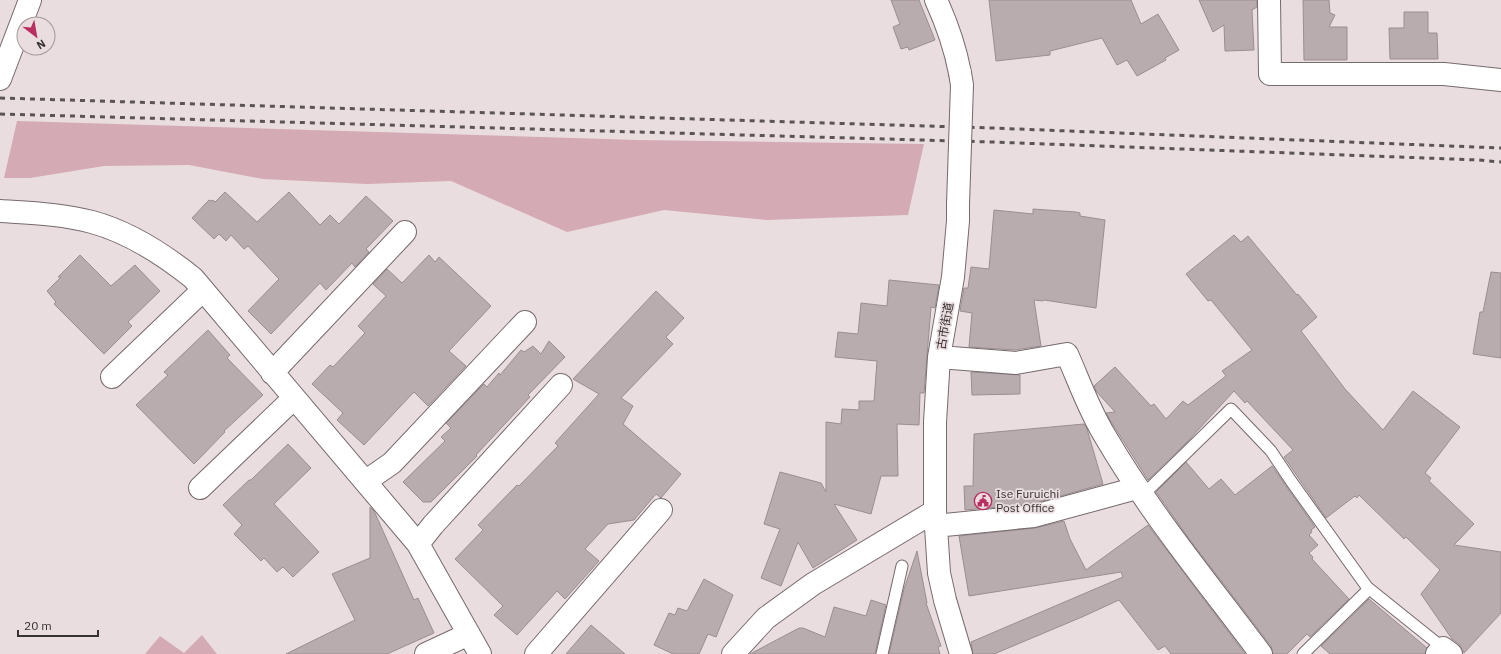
<svg xmlns="http://www.w3.org/2000/svg" width="1501" height="654" font-family="'IBM Plex Sans','Noto Sans JP',sans-serif">
<style>
.green{fill:#d4abb4}
.building{fill:#b8acaf;stroke:#9a8e91}
.lines{fill:none;stroke-linecap:round;stroke-linejoin:round}
.lane-casing{stroke:#756a6c;stroke-width:13}
.street-casing{stroke:#756a6c;stroke-width:24}
.secondary-casing{stroke:#756a6c;stroke-width:24}
.primary-casing{stroke:#756a6c;stroke-width:24}
.lane{stroke:#fff;stroke-width:11}
.street{stroke:#fff;stroke-width:22}
.secondary{stroke:#fff;stroke-width:22}
.primary{stroke:#fff;stroke-width:22}
.rail{stroke:#5b5456;stroke-width:3;stroke-dasharray:5 5;stroke-linecap:butt}
.street-bridge-casing{stroke:#756a6c;stroke-width:24;stroke-linecap:butt}
.street-bridge{stroke:#fff;stroke-width:22}
.labels{text-anchor:middle;stroke-width:3.5;stroke-linejoin:round;paint-order:stroke}
.street-label{font-size:12px;fill:#363132;stroke:#eadde0}
.poi-label{font-size:12px;fill:#363132;stroke:#eadde0;text-anchor:start}
</style>
<rect width="100%" height="100%" fill="#eadde0"/>
<path class="green" d="M17 121 638 140 924 144 908 215 767 220 664 210 567 232 451 181 367 184 263 179 189 165 104 166 30 178H4Z
M202 635 217 654H145L160 636 184 653Z"/>
<path class="building" d="M891 0H919L935 40 909 50 908 47 901 49 893 27 900 24Z
M989 0H1131L1141 24 1158 14 1179 50 1165 58 1166 60 1137 76 1127 60 1117 65 1102 38 1050 51V55L996 61Z
M1199 0H1257V7L1252 10 1254 50 1225 51 1224 25 1213 32Z
M1303 0H1329L1330 13 1335 15 1329 27H1347V60H1304Z
M1404 12H1428V33H1437L1438 59H1390L1389 28H1404Z
M225 192 257 222 289 192 320 225 330 215 339 224 366 196 393 221 366 249 369 252 355 267 352 263 326 290 320 283 271 334 248 311 279 279 248 246 244 249 231 235 226 241 219 234 214 239 192 218 209 200 211 201 213 200 215 202Z
M1033 209 1076 212 1080 213V216L1105 220 1096 308 1044 300 1043 301 1034 300 1041 346 1015 350 969 347 972 313 960 311 964 288H968L971 267 989 269 994 210 1033 214Z
M1234 235 1241 242 1248 236 1297 295 1298 294 1317 317 1301 331 1345 389 1383 430 1413 391 1460 427 1425 473 1431 478 1429 481 1474 524 1454 545 1501 552V613L1464 653 1459 644 1452 639 1421 594 1440 570 1406 537 1404 539 1359 495 1357 498 1355 496 1326 518 1284 457 1293 450 1247 401 1245 403 1234 391 1187 442 1148 480 1110 420 1106 413 1115 412 1096 391 1094 386 1115 367 1151 406 1154 404 1166 419 1183 401 1188 405 1226 376 1222 371 1252 350 1211 300 1208 301 1186 274Z
M80 255 111 286 135 265 160 291 128 322 132 326 104 354 54 304 56 302 47 291 61 277H58Z
M429 255 435 262 439 257 491 306 449 351 466 366 428 406 414 392 364 445 337 420 343 413 312 384 330 365 333 367 365 333 358 326 386 296 373 284 387 269 402 283Z
M1491 272 1501 273V358L1473 354 1480 312H1483Z
M889 280 939 285 935 308 931 307 924 393H920L919 425 897 424 898 476H881L871 514 834 504 857 540 813 568 798 542 781 586 761 578 780 529 764 524 780 472 821 483 826 492V422L841 424 842 409 859 410V401H874L877 361 835 357 838 332 858 334 861 303 887 306Z
M656 291 684 318 666 337 673 344 621 398 633 406 623 424 681 474 661 498 656 494 634 520 608 524 585 549 599 561 565 599 557 591 517 635 494 615 503 606 455 559 483 530 478 525 517 485 519 486 558 446 555 443 599 394 573 379Z
M208 330 230 355 227 358 263 395 224 431 225 432 194 464 136 405 168 375 164 372Z
M549 341 565 357 528 395 530 397 476 455 477 456 431 502H423L403 482 445 441 441 437 451 428 446 423 484 384 487 387 499 373 500 375 521 350 524 352 533 346 541 354Z
M971 372 1020 375V394L972 395Z
M1084 424 1087 429 1103 484 1032 504 965 510 964 486H973L974 434Z
M288 444 311 468 274 504 319 552 293 577 283 567 277 572 264 558 261 561 234 534 242 525 223 505 249 480H251Z
M1186 462 1209 489 1221 479 1235 495 1272 466 1315 527 1311 530 1312 532 1309 535 1318 545 1309 553 1313 557 1312 559 1349 599 1310 637 1307 634 1287 654H1273L1271 646 1190 540 1156 492Z
M370 507 374 511 414 600 418 598 434 633 387 654H286L355 620 332 574 370 558Z
M1064 521 1070 539 1086 570 1148 525 1245 654H1171L1165 646 1158 650 1119 600 1082 617 994 654H973L971 642 1123 577 1121 572 969 596 959 536 1035 528Z
M917 551 927 603H926L941 646 938 647 940 654H889L904 589Z
M704 579 733 595 716 637 708 634 699 654H673L654 645 669 613 675 615 678 608 687 611Z
M1369 599 1427 648 1425 654H1330L1321 646Z
M871 600 886 605 875 654H750L799 628H803L825 637 834 607 866 616Z
M591 625 625 654H566Z"/>
<g class="lines">
<defs>
<path id="lane" d="M1141 494 1149 489 1231 409 1271 451 1291 481 1367 587 1443 648
M882 654 902 566
M1303 654 1369 589"/>
<path id="street" d="M936 0C947 24 955 47 960 73
M1269 0 1270 74H1444L1501 80
M958 204V221L953 277 939 357 935 422V511L939 573 945 600 961 654
M0 211C30 213 62 214 92 222 129 232 163 254 193 278L418 544 480 654
M939 357 1016 363 1067 354C1079 381 1089 410 1105 436 1150 513 1208 583 1261 654
M272 373 405 232
M112 377 203 290
M366 481 392 463 525 322
M200 488 294 398
M935 526 1034 516 1137 488
M418 544 433 525 561 385
M426 654 469 634
M536 654 661 510
M1437 654 1443 648 1451 654"/>
<path id="secondary" d="M733 654 766 618 813 584 935 511"/>
<path id="primary" d="M0 79 30 0"/>
</defs>
<use href="#lane" class="lane-casing"/>
<use href="#street" class="street-casing"/>
<use href="#secondary" class="secondary-casing"/>
<use href="#primary" class="primary-casing"/>
<use href="#lane" class="lane"/>
<use href="#street" class="street"/>
<use href="#secondary" class="secondary"/>
<use href="#primary" class="primary"/>
<path class="rail" d="M0 98 992 128 1501 148
M0 114 992 142 1479 160 1501 162"/>
<defs>
<path id="street-bridge" d="M958 204 962 85 960 73"/>
</defs>
<use href="#street-bridge" class="street-bridge-casing"/>
<use href="#street-bridge" class="street-bridge"/>
</g>
<defs>
<symbol id="civic-ring" viewBox="-11 -11 22 22"><circle r="9.5" fill="#eadde0" stroke="#ba2d61" stroke-width="1.5"/><path d="M-.6-6.5H3V-4.5H.6V-3L4-1V1h2V6H-6V1h2V-1L-.6-3ZM-1.2 2.5V6h2.4V2.5Z" fill="#ba2d61"/></symbol>
</defs>
<g fill-rule="evenodd">
<use href="#civic-ring" x="973" y="491" width="20" height="20"/>
</g>
<g class="labels">
<g class="street-label">
<text transform="translate(945 326) rotate(-80)" y="4">古市街道</text>
</g>
<g class="poi-label">
<text x="996" y="498">Ise Furuichi<tspan x="996" dy="14">Post Office</tspan></text>
</g>
</g>
<g transform="translate(36 36) rotate(149)"><circle r="19" fill="#eadde0" stroke="#a2989a"/>
<path d="M0-3L7 15L0 10L-7 15Z" fill="#ba2d61"/>
<text y="-6" font-size="11" font-weight="bold" text-anchor="middle" fill="#363132">N</text>
</g>
<path d="M18 630v6h80v-6" fill="none" stroke="#363132" stroke-width="2"/>
<text x="24" y="630" font-size="12" fill="#363132" stroke="#eadde0" stroke-width="3" paint-order="stroke">20 m</text>
</svg>
